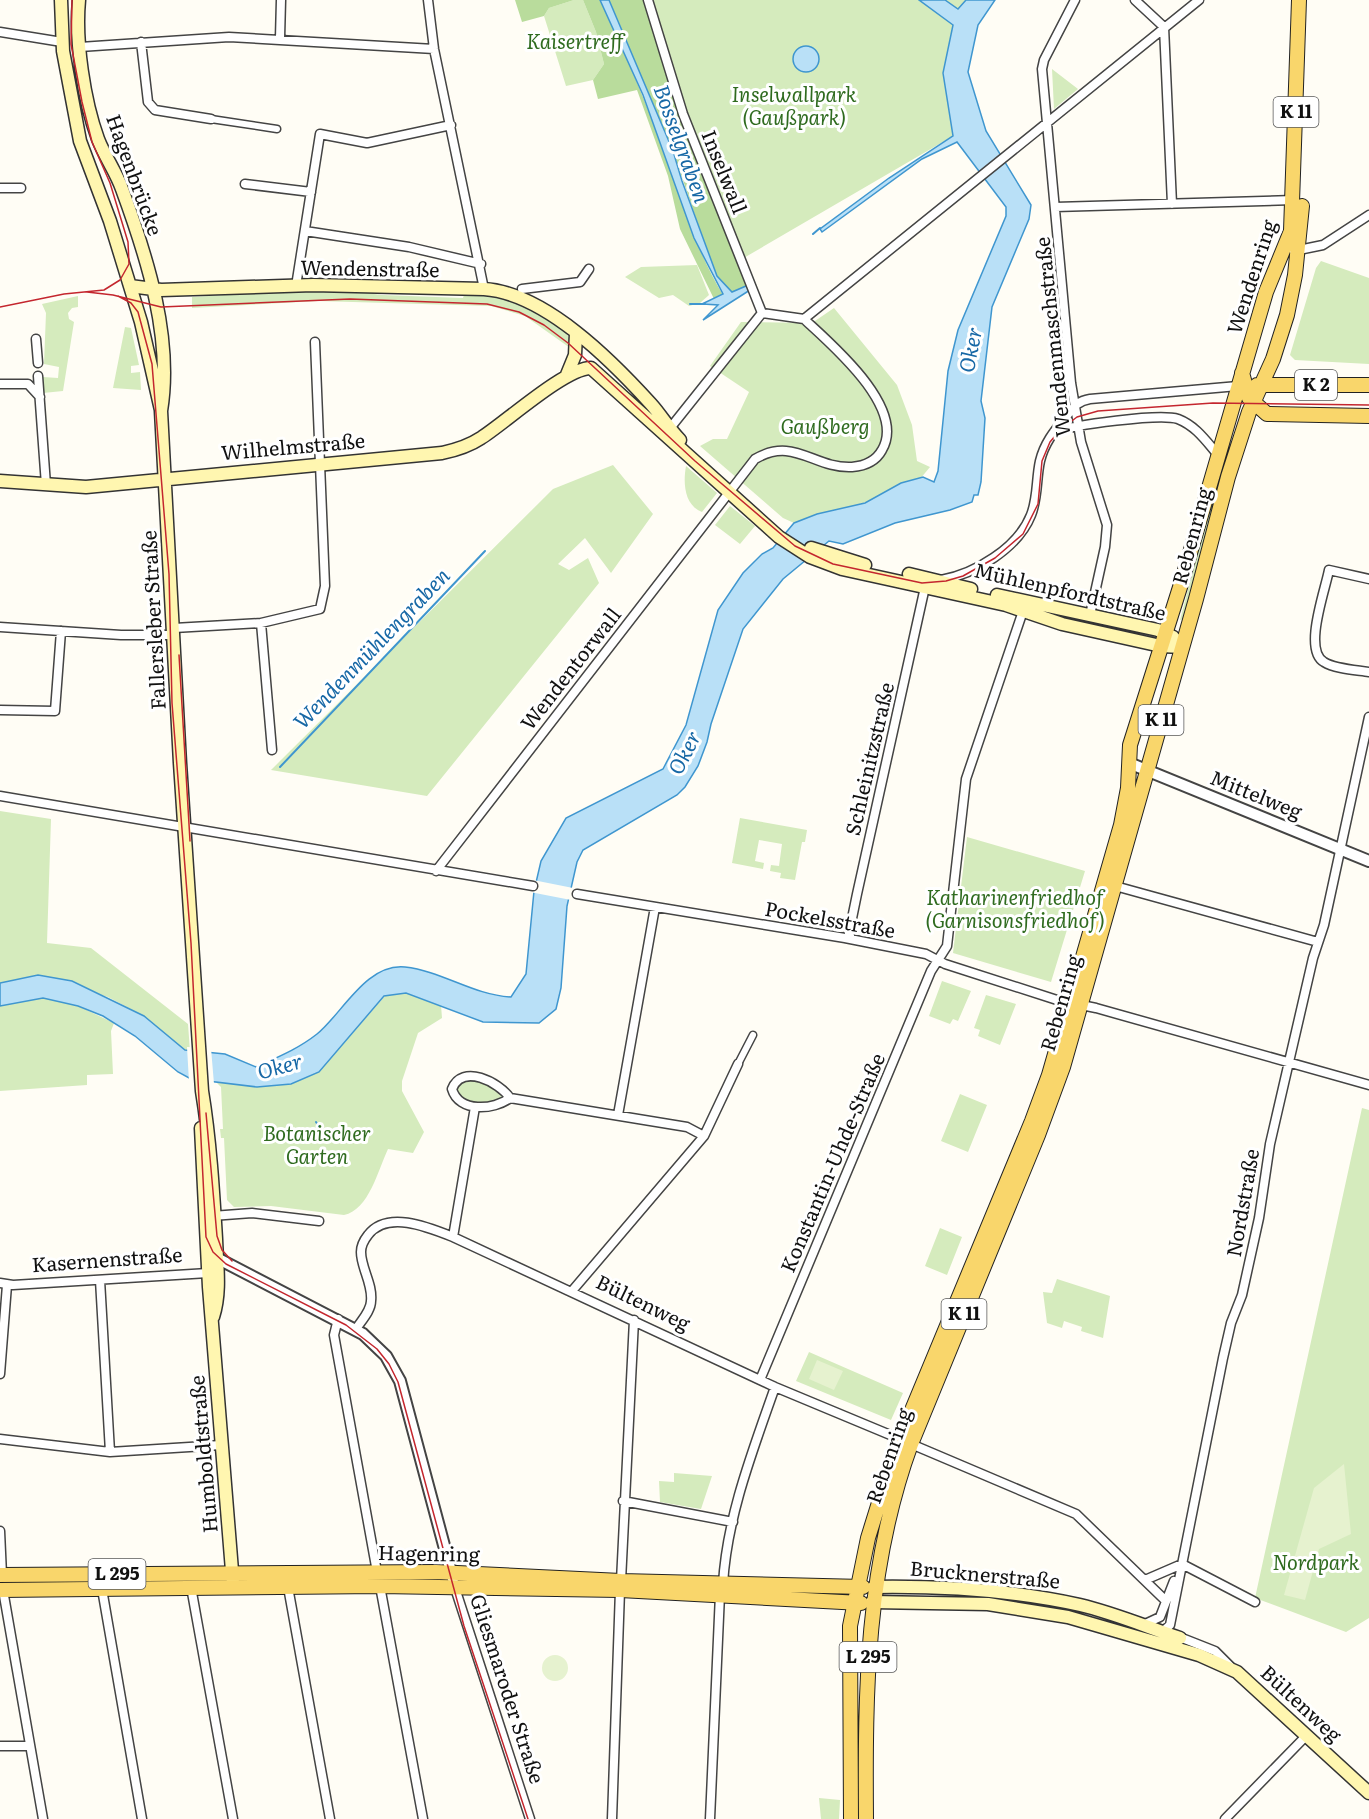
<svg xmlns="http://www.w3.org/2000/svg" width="1369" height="1819" font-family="Literata,serif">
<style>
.green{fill:#d5ebbd}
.forest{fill:#b9dc9c}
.pitch{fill:#e6f2cf}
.water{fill:#b9e0f7;stroke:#3f96cf;stroke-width:1.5}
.pier{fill:#fffdf5}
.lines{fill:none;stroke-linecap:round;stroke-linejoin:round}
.stream{stroke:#3f96cf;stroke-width:2}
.pedestrian-casing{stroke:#444;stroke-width:9}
.minor-casing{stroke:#444;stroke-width:11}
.tertiary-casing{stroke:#444;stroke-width:14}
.secondary-casing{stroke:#333;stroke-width:15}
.primary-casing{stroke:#222;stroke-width:16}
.pedestrian{stroke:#fff;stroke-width:6}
.minor{stroke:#fff;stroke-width:8}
.tertiary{stroke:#fff;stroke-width:10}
.secondary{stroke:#fff6b0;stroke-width:12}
.primary{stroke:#f9d66b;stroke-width:14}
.tram{stroke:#c4262e;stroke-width:1.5}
.labels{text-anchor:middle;stroke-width:6;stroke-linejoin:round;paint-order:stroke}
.shield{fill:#fff;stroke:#585858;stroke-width:1.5}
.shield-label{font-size:18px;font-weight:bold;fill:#111}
.park-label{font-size:20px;font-style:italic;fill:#2f6b1f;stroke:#fff}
.street-label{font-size:20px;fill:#111;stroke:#fff}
.water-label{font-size:21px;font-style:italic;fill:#1768a6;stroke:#fff}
</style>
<rect width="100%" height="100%" fill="#fffdf5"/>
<path class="green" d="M574 0H583L596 32 604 64 593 80 566 86 544 16 549 8Z
M648 0H966L953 24 943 73 953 136 742 259 702 162Z
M1052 69 1078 89 1054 109Z
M1321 261 1369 278V364L1295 360 1290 355 1316 268Z
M697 265 709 295 700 303 689 306 673 295 659 298 625 277 641 267Z
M307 290 374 291V294L382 295 463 298 464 294C496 293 569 312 573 350L525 316 491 306 318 301 192 308V297Z
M78 296V307L72 308 68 313 69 319 74 322 63 391 43 393V377L58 378 59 367 44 364 46 313 42 304Z
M834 308 897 385 912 425 917 461 930 467 920 479C895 484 885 496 863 503 840 510 817 513 794 523L783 518 700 446 713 439H727L749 392 710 366 741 322 812 323Z
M125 327 131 328 139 365 131 366V373L140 372 141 390 113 388Z
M1228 438H1231C1214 498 1202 559 1183 619L1180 620Z
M613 465 653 514 611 573 585 538 558 564 569 570 588 558 599 583 427 796 271 770 553 489Z
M686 466 717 493 702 512C684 505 683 483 686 466Z
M730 506 755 526 740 544 715 525Z
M0 811 51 819 47 943 91 948 188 1024 190 1051 185 1050 144 1016 108 997 38 975 0 983Z
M740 818 807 830 805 842H802L795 880 780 878 781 873 770 871 771 865 779 866 782 844 759 840 755 861 764 863 763 869 732 863Z
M967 837 1085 871 1051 982 953 953Z
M942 981 971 991 958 1021 953 1019 950 1024 929 1016Z
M406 993 441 1005 442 1018 418 1033 402 1081V1091L424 1132 413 1153 388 1149C378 1170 369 1210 344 1215L271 1206 234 1207 227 1200 224 1138H221L220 1129H223L221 1087 215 1081 257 1087 319 1072 385 996Z
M986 995 1016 1004 1000 1045 978 1036 980 1030 974 1028Z
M43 998 78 1006 114 1023 111 1031 113 1074 87 1075V1085L0 1091V1006Z
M470 1080 488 1082 503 1095 501 1098C486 1107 462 1105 455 1087L459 1083Z
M960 1094 987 1105 968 1152 941 1141Z
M1362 1108 1369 1110V1618L1346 1632 1255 1598Z
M940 1228 962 1237 947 1275 925 1266Z
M1057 1279 1110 1296 1103 1338 1081 1331 1082 1327 1064 1321 1062 1328 1047 1323 1043 1292 1052 1293Z
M809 1352 903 1393 891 1420 796 1381Z
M674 1473 712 1476 701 1509 660 1502 659 1481 674 1482Z
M819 1798 840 1800 839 1819H821Z"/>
<path class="forest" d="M515 0H574L549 8 544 16 522 22Z
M583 0H600C624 50 645 100 664 151 681 200 696 250 723 295L714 299 680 229 668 176 637 90 598 99 593 80 604 64 596 32Z
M609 0H648L674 86 742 259 746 286 732 293 717 276 710 259 673 151Z"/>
<path class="pitch" d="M817 1360 843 1371 834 1390 809 1379Z
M1344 1464 1351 1534 1319 1549 1305 1600 1284 1595 1314 1488Z
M542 1668a13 13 0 1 1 26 0a13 13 0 1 1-26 0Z"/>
<path class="water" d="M600 0H609L673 151 682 181 717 276 732 292 746 286 750 290 703 320 718 305 702 304 723 294 694 238 643 95Z
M919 0H945L958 9 966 0H995L978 25 968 72 986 131 1031 205 1029 219 992 307 981 401 985 418 981 482 978 495H974L972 502 950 510 895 523 843 544 829 541 783 579 743 629 711 724 707 742 698 766 685 787 677 795 583 850 577 862 567 906 561 988 556 1009 539 1023 483 1022 406 993 384 996 319 1072 291 1084 257 1087 191 1079 178 1072 135 1036 103 1016 78 1006 43 998 0 1006V983L38 975 72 981 144 1016 185 1050 225 1054 256 1067C278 1057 298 1049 317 1034 342 1014 366 963 405 967 442 971 473 995 511 997L526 974 534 891 541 861 566 818 663 769 686 725 718 610 743 573 762 554 773 548 794 523 817 514 865 503 901 483 923 477 934 482 938 471 948 371 958 330 1006 216V207L957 142 922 159 822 232 820 229 889 178 953 136 943 73 953 25Z
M793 59a13 13 0 1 1 26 0a13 13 0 1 1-26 0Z"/>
<path class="pier" d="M533 880 573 888 571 900 530 892Z
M187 1047 211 1048 214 1084 189 1082Z"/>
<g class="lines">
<path class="stream" d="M813 234 820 228
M690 304H705
M280 767 485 551
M316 1122 324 1134 341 1141"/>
<defs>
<path id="pedestrian" d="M211 119 277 129
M738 1064 753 1035"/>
<path id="minor" d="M428 0 434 49 484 289
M648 0 683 114 762 313
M1075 0 1044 60 1042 69 1071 383 1081 442 1107 525 1105 547 1090 615
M1135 0 1164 27 1172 204
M0 32 62 42
M280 38 281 0
M141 42 148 102 155 110 211 119
M80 47 229 37 434 49
M245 184 311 192
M0 188H21
M1055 207 1294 200
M305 231 409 247 481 264
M1294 251 1323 245 1369 215
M296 286 320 134 367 143 451 125
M522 289 580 282 589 269
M762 313 804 319
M804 319 1199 0
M36 339 38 363
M38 376 46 485
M0 384H28L40 397
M667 432 762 313
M1054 432C1073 425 1160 413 1178 419 1196 426 1206 441 1219 456
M1369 579 1329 570C1325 591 1303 650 1324 662 1335 669 1356 670 1369 672
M941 580C975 574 1018 548 1031 515 1038 498 1036 479 1040 461 1044 444 1054 431 1065 418 1073 408 1077 401 1090 399L1238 386
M261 623 272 750
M0 627 121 635H174
M174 628 261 623 320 609 325 586 315 342
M0 710 55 711 61 631
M0 796 533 886
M436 871 755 459C794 436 814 469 852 467 864 466 876 461 882 450 907 408 831 344 804 319
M1115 886 1318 942
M577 894 845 938 926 954 945 964 1057 1000 1096 1008 1369 1085
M851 939 849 933 857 894 925 587
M510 1098C494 1110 459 1113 452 1089 462 1063 499 1082 510 1098L687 1127 704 1136
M618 1115 655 907
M212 1216 252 1213 319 1221
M453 1237 475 1107
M100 1280 110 1452
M0 1283 13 1285 208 1273
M572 1291 704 1136 738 1064
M338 1319 334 1335 377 1572
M356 1329C361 1321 371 1311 371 1301 373 1284 361 1268 361 1252 361 1245 364 1240 368 1235 387 1210 428 1227 453 1237L775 1387 900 1439
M0 1374 7 1285
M760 1380 931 971 947 946 966 779 1023 611
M0 1439 110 1452 221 1445
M911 1444 1076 1514 1166 1601
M623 1501 733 1522
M0 1531 2 1575
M1182 1564 1255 1602
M1145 1580 1182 1564
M621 1581 634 1320
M723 1584C727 1516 753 1450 775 1387
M380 1586 423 1819
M191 1587 233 1819
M288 1587 330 1819
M455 1588 530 1819
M102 1589 142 1819
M3 1590 43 1819
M1145 1624 1160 1617 1174 1581
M1161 1633 1170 1625 1223 1358 1231 1323 1242 1295 1259 1218 1270 1144 1313 958 1324 925 1369 717
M1177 1636 1215 1651 1230 1666
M0 1746H29
M612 1819 620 1590
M710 1819 720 1594
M1225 1819 1306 1736"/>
<path id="tertiary" d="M1129 763 1369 861
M211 1255 363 1334 386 1356 400 1381 453 1579"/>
<path id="secondary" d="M61 0 63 51 80 141 110 221 141 322 161 410
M79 0C75 41 84 101 98 139 105 157 116 172 122 189 147 257 173 338 161 411L180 763 202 1091C210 1140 213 1189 216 1239 217 1266 221 1292 213 1317
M130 286 161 290 313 285 484 289C545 293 612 361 651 404 661 415 669 429 680 440
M566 377 575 355 576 333
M0 481 86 487 442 453C456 450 469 446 481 438 505 423 565 368 591 368L779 537 810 557 842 569 1006 605 1062 624 1161 646 1182 647
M811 548 865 565
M909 574 971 589
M997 595 1158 630 1173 637 1182 647
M201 1128 209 1287 233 1583
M874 1587C943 1586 1013 1590 1080 1605 1114 1613 1147 1627 1180 1638
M872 1602 988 1604 1068 1617 1199 1655 1237 1672 1369 1793"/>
<path id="primary" d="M1242 373 1249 398 1267 414 1369 416
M1257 385H1369
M0 1575 436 1572 621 1581 863 1587
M0 1590 380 1586 620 1590 861 1603
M851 1819 850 1626 868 1538 895 1451 1032 1121 1049 1075 1121 825 1128 788 1130 745 1181 584 1266 292 1291 231 1299 0
M866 1819C865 1690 866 1567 911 1444L1038 1135 1063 1067 1196 599 1228 477 1249 412 1273 359 1287 315 1295 275 1302 206"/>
</defs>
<use href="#pedestrian" class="pedestrian-casing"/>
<use href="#minor" class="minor-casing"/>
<use href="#tertiary" class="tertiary-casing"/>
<use href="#secondary" class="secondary-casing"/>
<use href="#primary" class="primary-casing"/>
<use href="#pedestrian" class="pedestrian"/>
<use href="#minor" class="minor"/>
<use href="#tertiary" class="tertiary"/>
<use href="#secondary" class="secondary"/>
<use href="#primary" class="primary"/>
<path class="tram" d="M87 292 113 295 161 307 350 299 487 304 519 312 544 325 568 343 695 461 795 546 833 564 922 583 946 581 963 576 995 558 1023 534 1038 504 1042 461 1050 442 1060 430 1077 417 1098 411 1213 403 1369 405
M118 296 131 303 138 312 152 364 169 574 172 703 191 943 206 1237 213 1252 226 1264 346 1325 377 1349 389 1364 398 1382 464 1626 528 1819
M0 307 64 294 104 290 120 280 129 264 128 242 110 183 92 142 82 102 71 44 72 0
M179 655 190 841
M206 1113 217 1236 222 1250 232 1261"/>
</g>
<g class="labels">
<g class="shield">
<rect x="1273.5" y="97" width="45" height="30" rx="4.5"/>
<rect x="1295" y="370" width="42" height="30" rx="4.5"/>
<rect x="1138.5" y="705" width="45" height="30" rx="4.5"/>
<rect x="941.5" y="1299" width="45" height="30" rx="4.5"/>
<rect x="88.5" y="1559" width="57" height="30" rx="4.5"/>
<rect x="839.5" y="1642" width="57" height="30" rx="4.5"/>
</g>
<g class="shield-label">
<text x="1296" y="118">K 11</text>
<text x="1316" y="391">K 2</text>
<text x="1161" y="726">K 11</text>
<text x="964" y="1320">K 11</text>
<text x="117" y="1580">L 295</text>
<text x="868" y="1663">L 295</text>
</g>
<g class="park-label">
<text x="575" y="49">Kaisertreff</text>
<text x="794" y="102">Inselwallpark<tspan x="794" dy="23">(Gaußpark)</tspan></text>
<text x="825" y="434">Gaußberg</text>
<text x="1015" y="905">Katharinenfriedhof<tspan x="1015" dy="23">(Garnisonsfriedhof)</tspan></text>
<text x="317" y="1141">Botanischer<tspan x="317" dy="23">Garten</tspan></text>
<text x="1316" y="1570">Nordpark</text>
</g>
<g class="street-label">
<text transform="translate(724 172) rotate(68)" y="7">Inselwall</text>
<text transform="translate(134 175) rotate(70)" y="7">Hagenbrücke</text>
<text transform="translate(370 269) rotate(1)" y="7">Wendenstraße</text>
<text transform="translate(1252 277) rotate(-72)" y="7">Wendenring</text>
<text transform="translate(1053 337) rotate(-96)" y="7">Wendenmaschstraße</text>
<text transform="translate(293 447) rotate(-5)" y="7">Wilhelmstraße</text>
<text transform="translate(1192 536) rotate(-75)" y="7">Rebenring</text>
<text transform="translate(1070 592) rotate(13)" y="7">Mühlenpfordtstraße</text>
<text transform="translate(154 620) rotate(-93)" y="7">Fallersleber Straße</text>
<text transform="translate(571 669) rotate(-52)" y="7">Wendentorwall</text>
<text transform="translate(870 759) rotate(-77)" y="7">Schleinitzstraße</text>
<text transform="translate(1256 795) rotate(22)" y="7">Mittelweg</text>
<text transform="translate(830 920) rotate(10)" y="7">Pockelsstraße</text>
<text transform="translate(1061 1003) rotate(-74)" y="7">Rebenring</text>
<text transform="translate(833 1163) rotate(-67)" y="7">Konstantin-Uhde-Straße</text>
<text transform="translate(1243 1203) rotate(-80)" y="7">Nordstraße</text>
<text transform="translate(107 1260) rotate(-4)" y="7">Kasernenstraße</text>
<text transform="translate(643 1303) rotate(26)" y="7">Bültenweg</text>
<text transform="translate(204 1454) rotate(-95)" y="7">Humboldtstraße</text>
<text transform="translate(889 1456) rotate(-71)" y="7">Rebenring</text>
<text transform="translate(429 1554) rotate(1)" y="7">Hagenring</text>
<text transform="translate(985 1575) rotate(5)" y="7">Brucknerstraße</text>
<text transform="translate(507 1689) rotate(72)" y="7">Gliesmaroder Straße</text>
<text transform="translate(1301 1704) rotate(43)" y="7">Bültenweg</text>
</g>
<g class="water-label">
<text transform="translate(681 144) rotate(70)" y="7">Bosselgraben</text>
<text transform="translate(971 350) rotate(-79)" y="7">Oker</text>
<text transform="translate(372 649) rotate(-46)" y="7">Wendenmühlengraben</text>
<text transform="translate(685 753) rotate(-63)" y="7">Oker</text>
<text transform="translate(280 1067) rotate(-15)" y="7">Oker</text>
</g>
</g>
</svg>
